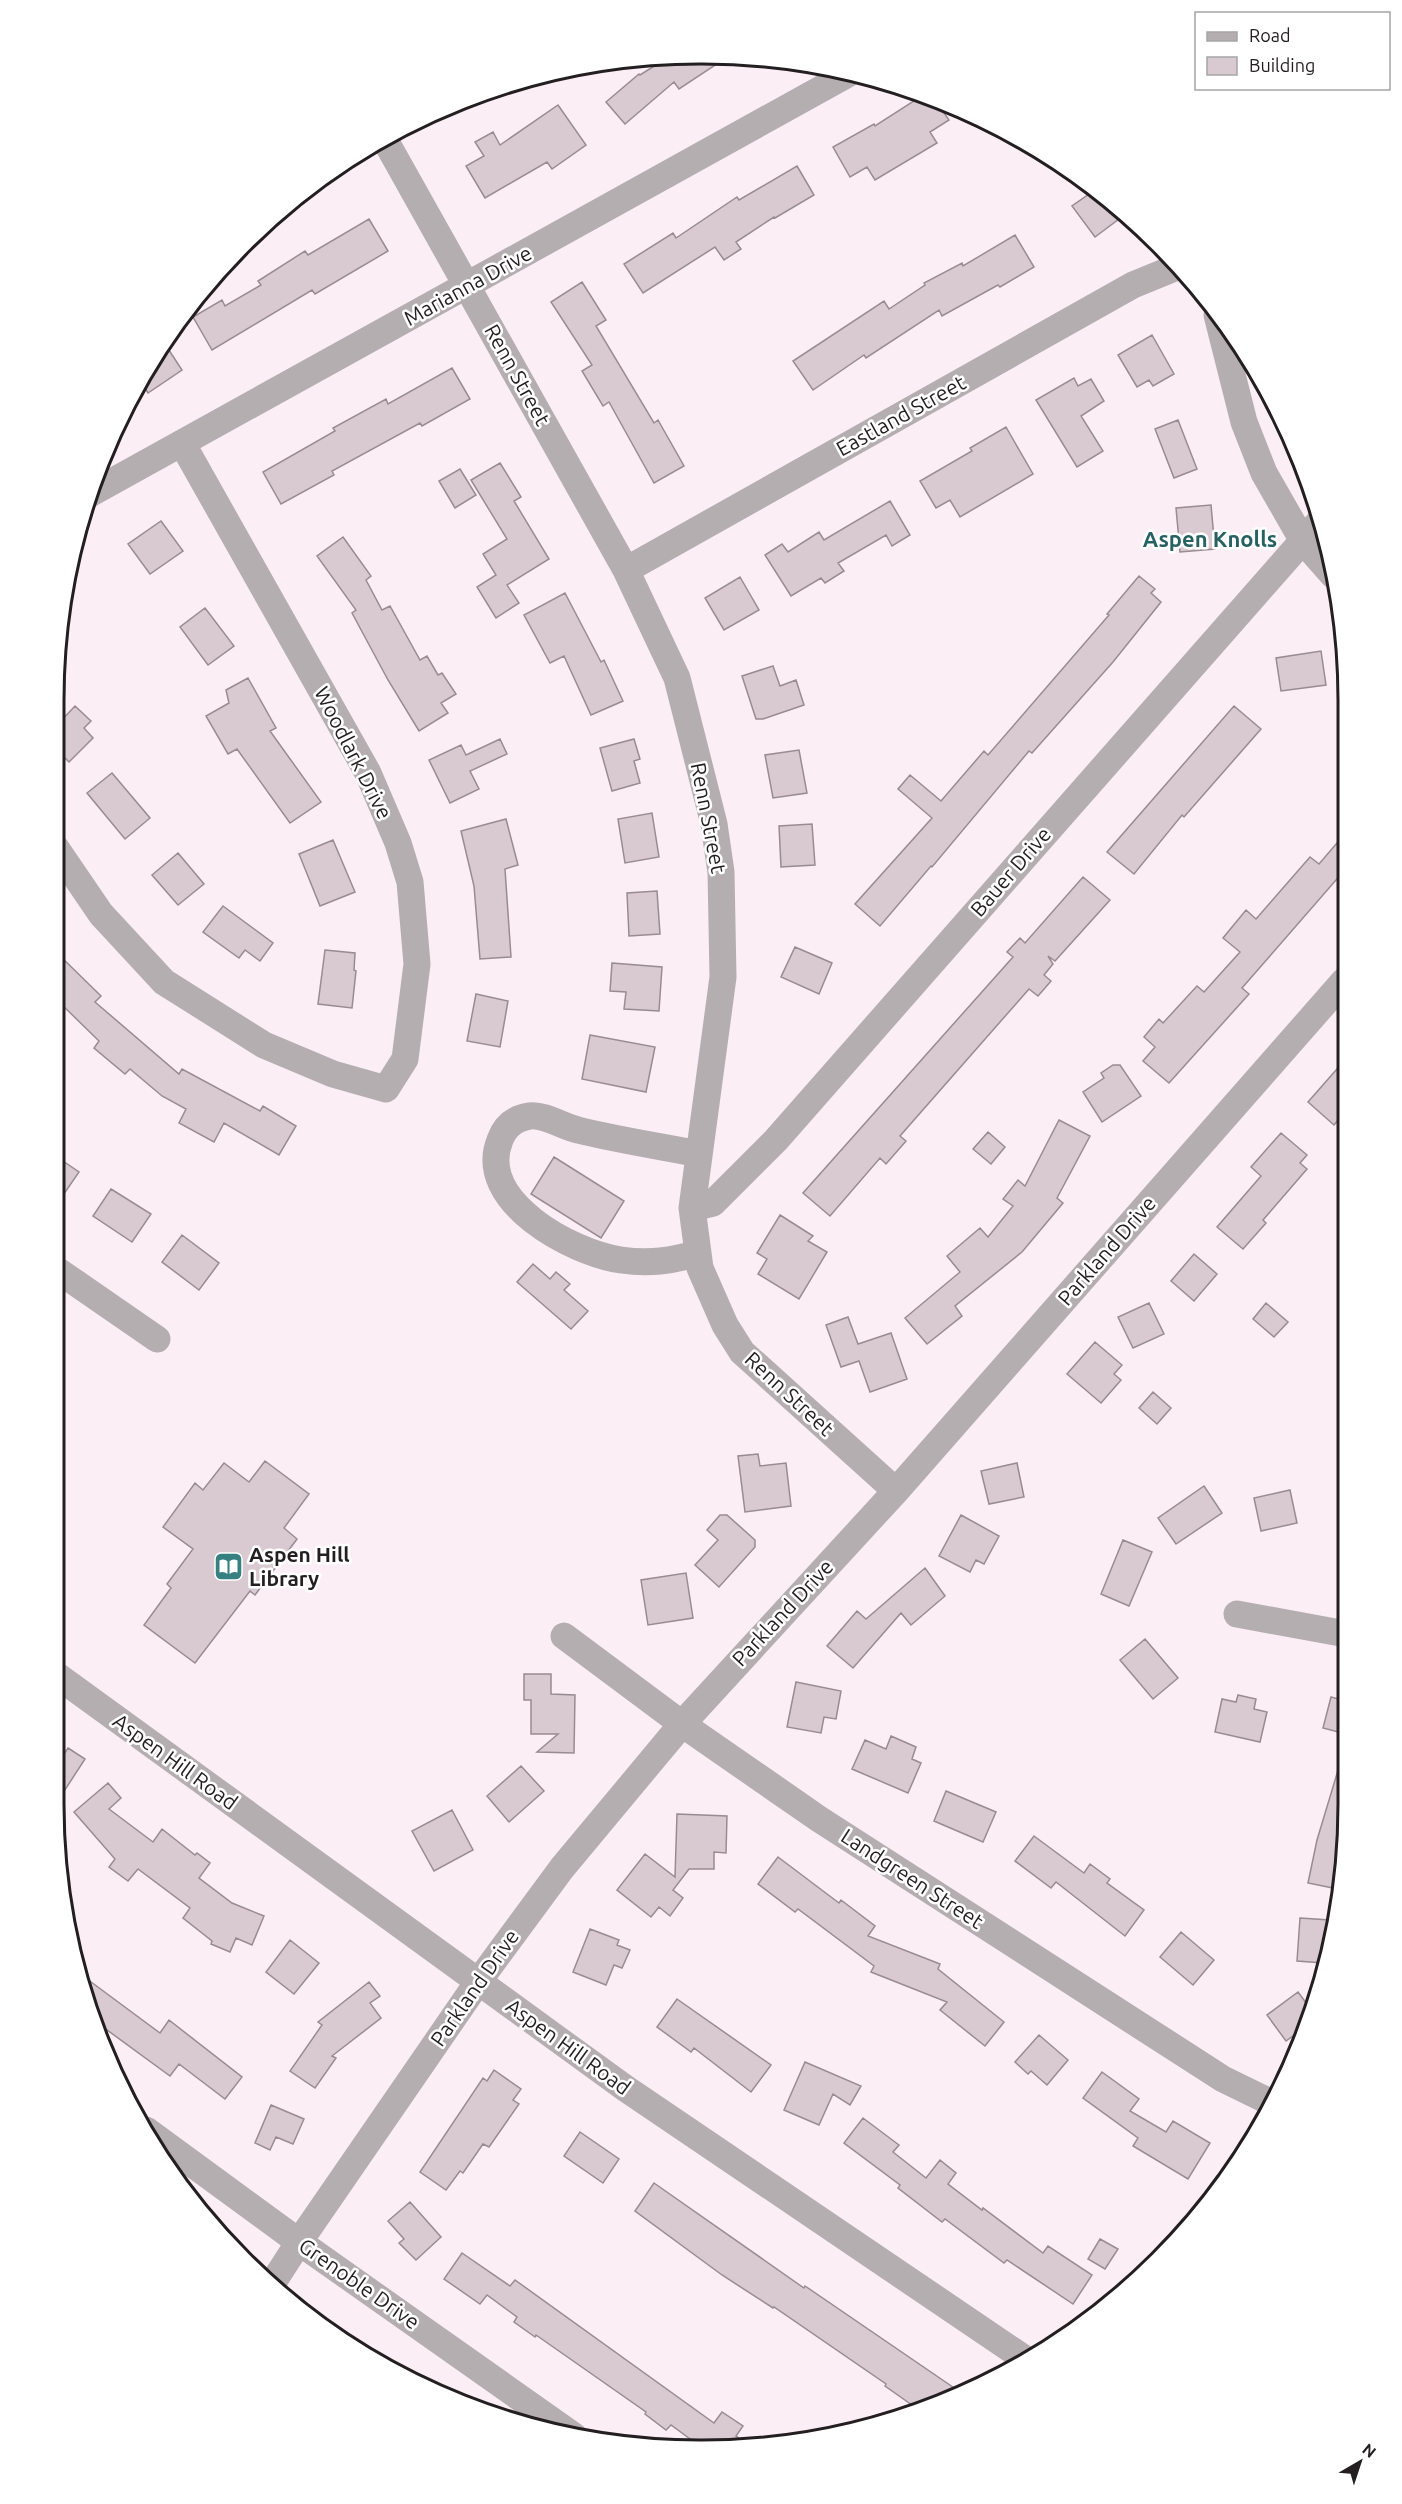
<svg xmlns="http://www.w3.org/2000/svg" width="1402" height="2504" font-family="Ubuntu,sans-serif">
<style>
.building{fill:#d8cad0;stroke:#998b92;stroke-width:1.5}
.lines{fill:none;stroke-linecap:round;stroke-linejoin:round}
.minor{stroke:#b5aeb1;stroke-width:27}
.labels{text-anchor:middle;stroke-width:5;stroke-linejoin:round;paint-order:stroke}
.street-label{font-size:21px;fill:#231e20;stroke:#fff}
.poi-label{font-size:21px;font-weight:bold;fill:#231e20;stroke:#fff;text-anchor:start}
.neighbourhood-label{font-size:22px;font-weight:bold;fill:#276161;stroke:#fff}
.rim{fill:none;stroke:#231e20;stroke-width:3}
</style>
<rect width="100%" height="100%" fill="#fceef5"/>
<path class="building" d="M670 56 726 58 679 89 674 82 625 124 606 102 639 74 640 75Z
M923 95 935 100 949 120 930 132 937 143 875 180 867 167 850 177 833 147 874 124 875 126Z
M558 105 586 145 552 169 547 162 485 198 466 166 484 156 475 142 493 132 500 145Z
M797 166 814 195 775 218 774 217 736 242 741 249 724 260 715 247 643 293 624 264 673 233 676 238 737 197 739 200Z
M1092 192 1123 216 1095 237 1072 206Z
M369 219 388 251 315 294 312 290 212 350 193 317 222 300 225 306 261 285 258 281 305 251 308 255Z
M1015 235 1034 267 1000 287 998 285 942 316 939 310 866 358 864 355 813 390 793 361 884 301 889 309 925 285 924 283 962 263 963 266Z
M582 282 606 320 596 326 654 423 658 420 684 466 654 483 609 402 603 406 582 371 592 365 551 302Z
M1152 335 1174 374 1153 386 1149 380 1137 387 1118 355Z
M165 344 182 370 148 393 140 380Z
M452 368 470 399 422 426 420 423 332 471 334 475 281 504 263 472 335 431 333 428 386 399 388 404Z
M1074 378 1078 386 1091 379 1104 401 1081 416 1103 451 1077 467 1036 400Z
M1178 420 1197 469 1174 478 1155 429Z
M1006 427 1033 474 960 517 950 500 936 508 920 481 972 451 970 448Z
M500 463 521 497 514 501 549 559 507 585 519 603 496 618 477 587 496 575 483 554 507 539 471 480Z
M460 469 476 495 455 508 439 481Z
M890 501 910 535 892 546 886 535 838 563 844 571 825 583 821 578 791 596 765 555 782 544 788 552 819 532 824 540Z
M1211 505 1215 549 1180 552 1176 508Z
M161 521 183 551 150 574 128 544Z
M343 537 371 576 366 580 382 610 390 606 420 660 427 656 438 675 442 673 456 694 441 703 448 713 419 731 388 680 352 613 356 610 317 556Z
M1139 576 1155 589 1151 593 1161 602 1113 662 1032 753 1029 751 932 867 931 866 880 926 855 904 932 818 898 789 910 775 941 801 984 751 988 755 1109 615 1107 614Z
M740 577 759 610 724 630 705 598Z
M565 593 601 662 604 660 623 701 591 715 564 656 550 663 524 615Z
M205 608 234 646 208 665 180 627Z
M1321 651 1326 685 1281 691 1276 658Z
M773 666 780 686 796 680 804 705 763 719H756L742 676Z
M248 678 276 728 270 731 321 802 290 823 237 749 228 754 206 716 229 703 226 690Z
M75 706 91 721 84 728 93 738 69 762 56 749V726Z
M1234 706 1261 729 1184 817 1182 815 1134 874 1107 852Z
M500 739 507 754 470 771 479 789 450 803 429 760 461 745 466 755Z
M634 739 640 759 634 761 640 783 612 791 600 748Z
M799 750 807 793 773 798 765 755Z
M112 773 150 818 125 839 87 793Z
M652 813 659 857 625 863 618 819Z
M506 819 518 865 505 869 511 957 480 959 474 886 461 831Z
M812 824 815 865 781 867 779 826Z
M1343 836V872L1242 988 1249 994 1169 1083 1143 1061 1155 1047 1144 1037 1159 1019 1163 1023 1197 986 1204 992 1240 952 1223 938 1246 910 1256 919 1310 857 1319 864Z
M333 840 355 892 320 906 299 854Z
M178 853 204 884 178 905 152 875Z
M1083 877 1110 900 1055 961 1048 956 1053 964 1044 975 1051 981 1038 996 1029 989 900 1136 906 1141 886 1164 880 1158 830 1216 803 1193 1013 957 1007 952 1020 938 1025 943Z
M657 891 660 934 629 936 627 893Z
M223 906 273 943 260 961 245 950 239 958 203 932Z
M795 947 832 963 819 994 781 977Z
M325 950 355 953 354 970 356 971 352 1008 318 1004Z
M56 952 101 996 95 1002 179 1074 182 1069 260 1111 263 1106 296 1126 279 1155 224 1123 214 1142 179 1123 186 1109 162 1096 130 1069 125 1074 94 1048 99 1041 57 1000Z
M612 963 662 967 659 1011 624 1009 626 992 610 991Z
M476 994 508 1001 500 1047 467 1041Z
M590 1035 655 1047 646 1092 582 1079Z
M1344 1061V1113L1334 1125 1308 1102Z
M1113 1065H1120L1141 1096 1102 1122 1083 1092 1104 1078 1101 1073Z
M1059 1120 1090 1136 1057 1198 1063 1203 1022 1252 955 1306 962 1316 927 1344 905 1318 960 1272 947 1256 980 1228 988 1237 1013 1206 1003 1199 1018 1180 1025 1186Z
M988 1132 1005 1147 991 1164 973 1149Z
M1281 1133 1307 1155 1300 1163 1307 1169 1263 1220 1266 1223 1243 1249 1217 1227 1261 1176 1251 1167Z
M57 1157 79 1172 57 1204Z
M554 1157 624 1201 601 1238 531 1194Z
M111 1189 151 1214 132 1242 93 1216Z
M780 1215 813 1236 808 1241 827 1252 799 1299 758 1274 767 1259 757 1253Z
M182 1235 219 1263 199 1290 162 1262Z
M1194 1254 1217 1274 1194 1301 1171 1281Z
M533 1264 550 1279 556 1272 570 1284 564 1290 588 1311 571 1329 517 1282Z
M1149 1303 1164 1334 1133 1348 1118 1317Z
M1266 1303 1288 1322 1274 1337 1253 1319Z
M848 1317 858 1344 891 1333 907 1379 870 1392 859 1361 841 1367 826 1325Z
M1095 1342 1122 1365 1114 1374 1121 1380 1101 1403 1067 1374Z
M1153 1392 1171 1408 1157 1424 1139 1408Z
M758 1454 760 1466 786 1463 791 1506 745 1512 738 1456Z
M265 1461 309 1494 284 1528 297 1539 255 1595 250 1591 195 1663 144 1625 171 1588 167 1584 193 1549 163 1527 195 1483 203 1490 224 1463 249 1482Z
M1017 1463 1024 1497 989 1504 981 1471Z
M1204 1486 1222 1513 1176 1544 1158 1518Z
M1290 1490 1297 1523 1261 1531 1254 1498Z
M720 1515H727L755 1540V1547L719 1587 695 1565 718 1540 707 1530Z
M961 1515 999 1536 984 1564 976 1560 970 1572 939 1556Z
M1123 1540 1152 1552 1129 1606 1101 1594Z
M925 1568 945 1596 911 1625 901 1613 853 1668 827 1646 857 1611 866 1619Z
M686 1573 693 1618 648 1625 641 1580Z
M1145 1639 1178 1678 1153 1699 1120 1660Z
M524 1674H551V1694L575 1695 574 1753 537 1752 558 1734H531V1700H524Z
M796 1682 841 1691 836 1719 824 1717 821 1733 787 1727Z
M1238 1695 1256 1699 1254 1709 1267 1712 1260 1742 1215 1732 1222 1699 1236 1702Z
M1331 1697 1346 1701V1734L1323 1728Z
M891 1736 916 1747 912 1759 921 1763 908 1793 852 1769 865 1740 886 1749Z
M68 1748 85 1759 59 1799V1762Z
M1342 1757H1346L1347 1845 1338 1889 1308 1883 1317 1840Z
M521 1766 544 1791 509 1822 487 1796Z
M108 1783 121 1798 109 1809 153 1842 162 1829 195 1855 197 1853 210 1863 199 1878 232 1903 264 1916 252 1945 236 1938 230 1952 211 1944 212 1941 183 1918 190 1908 138 1869 128 1881 109 1867 115 1859 74 1812Z
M946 1791 996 1812 983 1842 934 1821Z
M452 1810 473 1850 434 1871 412 1831Z
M677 1814 727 1816 726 1853 714 1852V1869H689L673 1890 683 1898 670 1916 659 1907 651 1917 617 1890 645 1854 675 1877Z
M1034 1836 1084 1873 1090 1864 1110 1879 1107 1883 1144 1910 1125 1936 1056 1882 1051 1888 1015 1861Z
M778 1857 839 1903 841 1900 875 1926 868 1936 940 1964 938 1969 1004 2022 985 2046 940 2010 947 2002 871 1972 874 1966 798 1909 795 1912 758 1884Z
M1300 1918 1330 1920 1323 1963 1297 1961Z
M590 1929 619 1940 617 1945 630 1950 622 1968 614 1965 606 1985 573 1972Z
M1181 1932 1214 1960 1193 1985 1160 1957Z
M290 1940 319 1963 294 1994 266 1972Z
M79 1973 160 2033 169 2020 242 2077 225 2099 179 2064 170 2076 92 2019Z
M369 1982 380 1996 370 2003 381 2018 332 2056 336 2058 315 2088 290 2071 322 2025 318 2022Z
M1298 1992 1313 2012 1307 2026 1286 2041 1267 2015Z
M677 1999 771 2065 751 2092 694 2048 691 2052 657 2027Z
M1039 2035 1068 2060 1047 2085 1031 2071 1028 2074 1015 2062Z
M805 2062 861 2086 850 2105 833 2094 819 2125 784 2110Z
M494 2070 521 2089 513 2100 519 2104 489 2147 483 2144 463 2173 460 2171 446 2190 420 2172 483 2078 487 2081Z
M1102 2072 1139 2099 1130 2111 1166 2132 1173 2121 1210 2143 1188 2179 1133 2146 1138 2138 1083 2098Z
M271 2105 304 2119 293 2144 276 2137 270 2150 255 2143Z
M863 2118 899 2145 893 2152 926 2178 940 2160 956 2173 948 2184 982 2210 983 2208 1043 2253 1048 2246 1092 2275 1073 2304 1007 2260 1004 2263 945 2219 942 2222 898 2188 900 2185 844 2143Z
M580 2132 619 2159 603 2183 564 2156Z
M654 2183 804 2288 805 2286 963 2394 919 2410 885 2386 886 2384 774 2307 773 2308 722 2275 635 2211Z
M410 2202 441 2237 416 2260 399 2243 404 2239 388 2221Z
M1100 2239 1118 2249 1105 2269 1088 2259Z
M462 2253 510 2286 515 2280 714 2423 722 2412 743 2426 736 2436 752 2447H701L671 2425 666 2430 645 2414 646 2412 536 2335 535 2337 514 2322 517 2317 487 2295 480 2304 444 2279Z"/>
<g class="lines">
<path class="minor" d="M385 140 626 570 677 678 714 824 721 872 723 977 692 1208 700 1268 725 1325 742 1352 896 1491
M1217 315 1244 422 1264 473 1303 541 1333 575
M88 495 848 74
M626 570 1133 285 1177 267
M56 848 101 914 164 982 264 1045 333 1074 386 1089 405 1059 417 964 410 882 398 843 368 773 182 443
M692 1208 713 1203 776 1140 1320 521
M698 1253C672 1261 649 1264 621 1260 572 1253 475 1201 500 1140 505 1126 515 1118 530 1116 544 1114 564 1127 578 1130 618 1140 659 1146 699 1154
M57 1270 157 1339
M1237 1614 1346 1634
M564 1636 682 1724 819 1819 1223 2079 1272 2103
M59 1677 625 2088 1028 2361
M146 2130 299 2242 574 2436
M272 2284 299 2242 478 1982 562 1868 682 1724 896 1491 1344 981"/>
</g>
<defs>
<symbol id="library-square" viewBox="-11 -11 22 22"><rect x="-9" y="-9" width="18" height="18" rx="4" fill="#378081" stroke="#fff"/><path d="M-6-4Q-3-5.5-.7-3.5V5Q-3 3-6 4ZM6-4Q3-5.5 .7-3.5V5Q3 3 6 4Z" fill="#fff"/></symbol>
</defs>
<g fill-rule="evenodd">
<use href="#library-square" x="212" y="1550" width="33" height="33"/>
</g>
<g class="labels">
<g class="street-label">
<text transform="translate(468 286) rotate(-29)" y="7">Marianna Drive</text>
<text transform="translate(517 375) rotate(61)" y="7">Renn Street</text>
<text transform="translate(901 416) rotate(-29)" y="7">Eastland Street</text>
<text transform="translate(353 753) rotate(63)" y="7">Woodlark Drive</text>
<text transform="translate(708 818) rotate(79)" y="7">Renn Street</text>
<text transform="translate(1011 872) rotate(-49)" y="7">Bauer Drive</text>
<text transform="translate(1107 1251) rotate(-49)" y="7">Parkland Drive</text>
<text transform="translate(789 1394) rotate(43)" y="7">Renn Street</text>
<text transform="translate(783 1613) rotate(-47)" y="7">Parkland Drive</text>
<text transform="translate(175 1762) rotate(36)" y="7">Aspen Hill Road</text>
<text transform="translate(912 1879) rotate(33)" y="7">Landgreen Street</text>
<text transform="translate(475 1988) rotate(-55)" y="7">Parkland Drive</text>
<text transform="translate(568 2047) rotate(36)" y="7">Aspen Hill Road</text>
<text transform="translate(359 2284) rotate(35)" y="7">Grenoble Drive</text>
</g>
<g class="poi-label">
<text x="249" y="1562">Aspen Hill<tspan x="249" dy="24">Library</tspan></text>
</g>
<g class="neighbourhood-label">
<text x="1210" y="547">Aspen Knolls</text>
</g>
</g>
<path d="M0 0H1402V2504H0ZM700 64H702A636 636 0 0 1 1338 700V1804A636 636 0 0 1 702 2440H700A636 636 0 0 1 64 1804V700A636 636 0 0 1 700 64Z" fill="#fff" fill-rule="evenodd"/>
<path class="rim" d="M700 64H702A636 636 0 0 1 1338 700V1804A636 636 0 0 1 702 2440H700A636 636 0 0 1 64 1804V700A636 636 0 0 1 700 64Z"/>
<rect x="1195" y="12" width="195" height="78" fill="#ffffff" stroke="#a7a5a6" stroke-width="1.5"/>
<rect x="1207" y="32" width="30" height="9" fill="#b5aeb1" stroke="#a7a5a6" stroke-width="1.5"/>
<text x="1249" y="42" font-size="18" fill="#231e20">Road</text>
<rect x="1207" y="57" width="30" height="18" fill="#d8cad0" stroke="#a7a5a6" stroke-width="1.5"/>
<text x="1249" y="72" font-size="18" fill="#231e20">Building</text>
<g transform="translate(1360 2462) rotate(39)" stroke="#ffffff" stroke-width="4.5" paint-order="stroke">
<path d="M0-4.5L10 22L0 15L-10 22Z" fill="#231e20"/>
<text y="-9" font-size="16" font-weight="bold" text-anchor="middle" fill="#231e20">N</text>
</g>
</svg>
